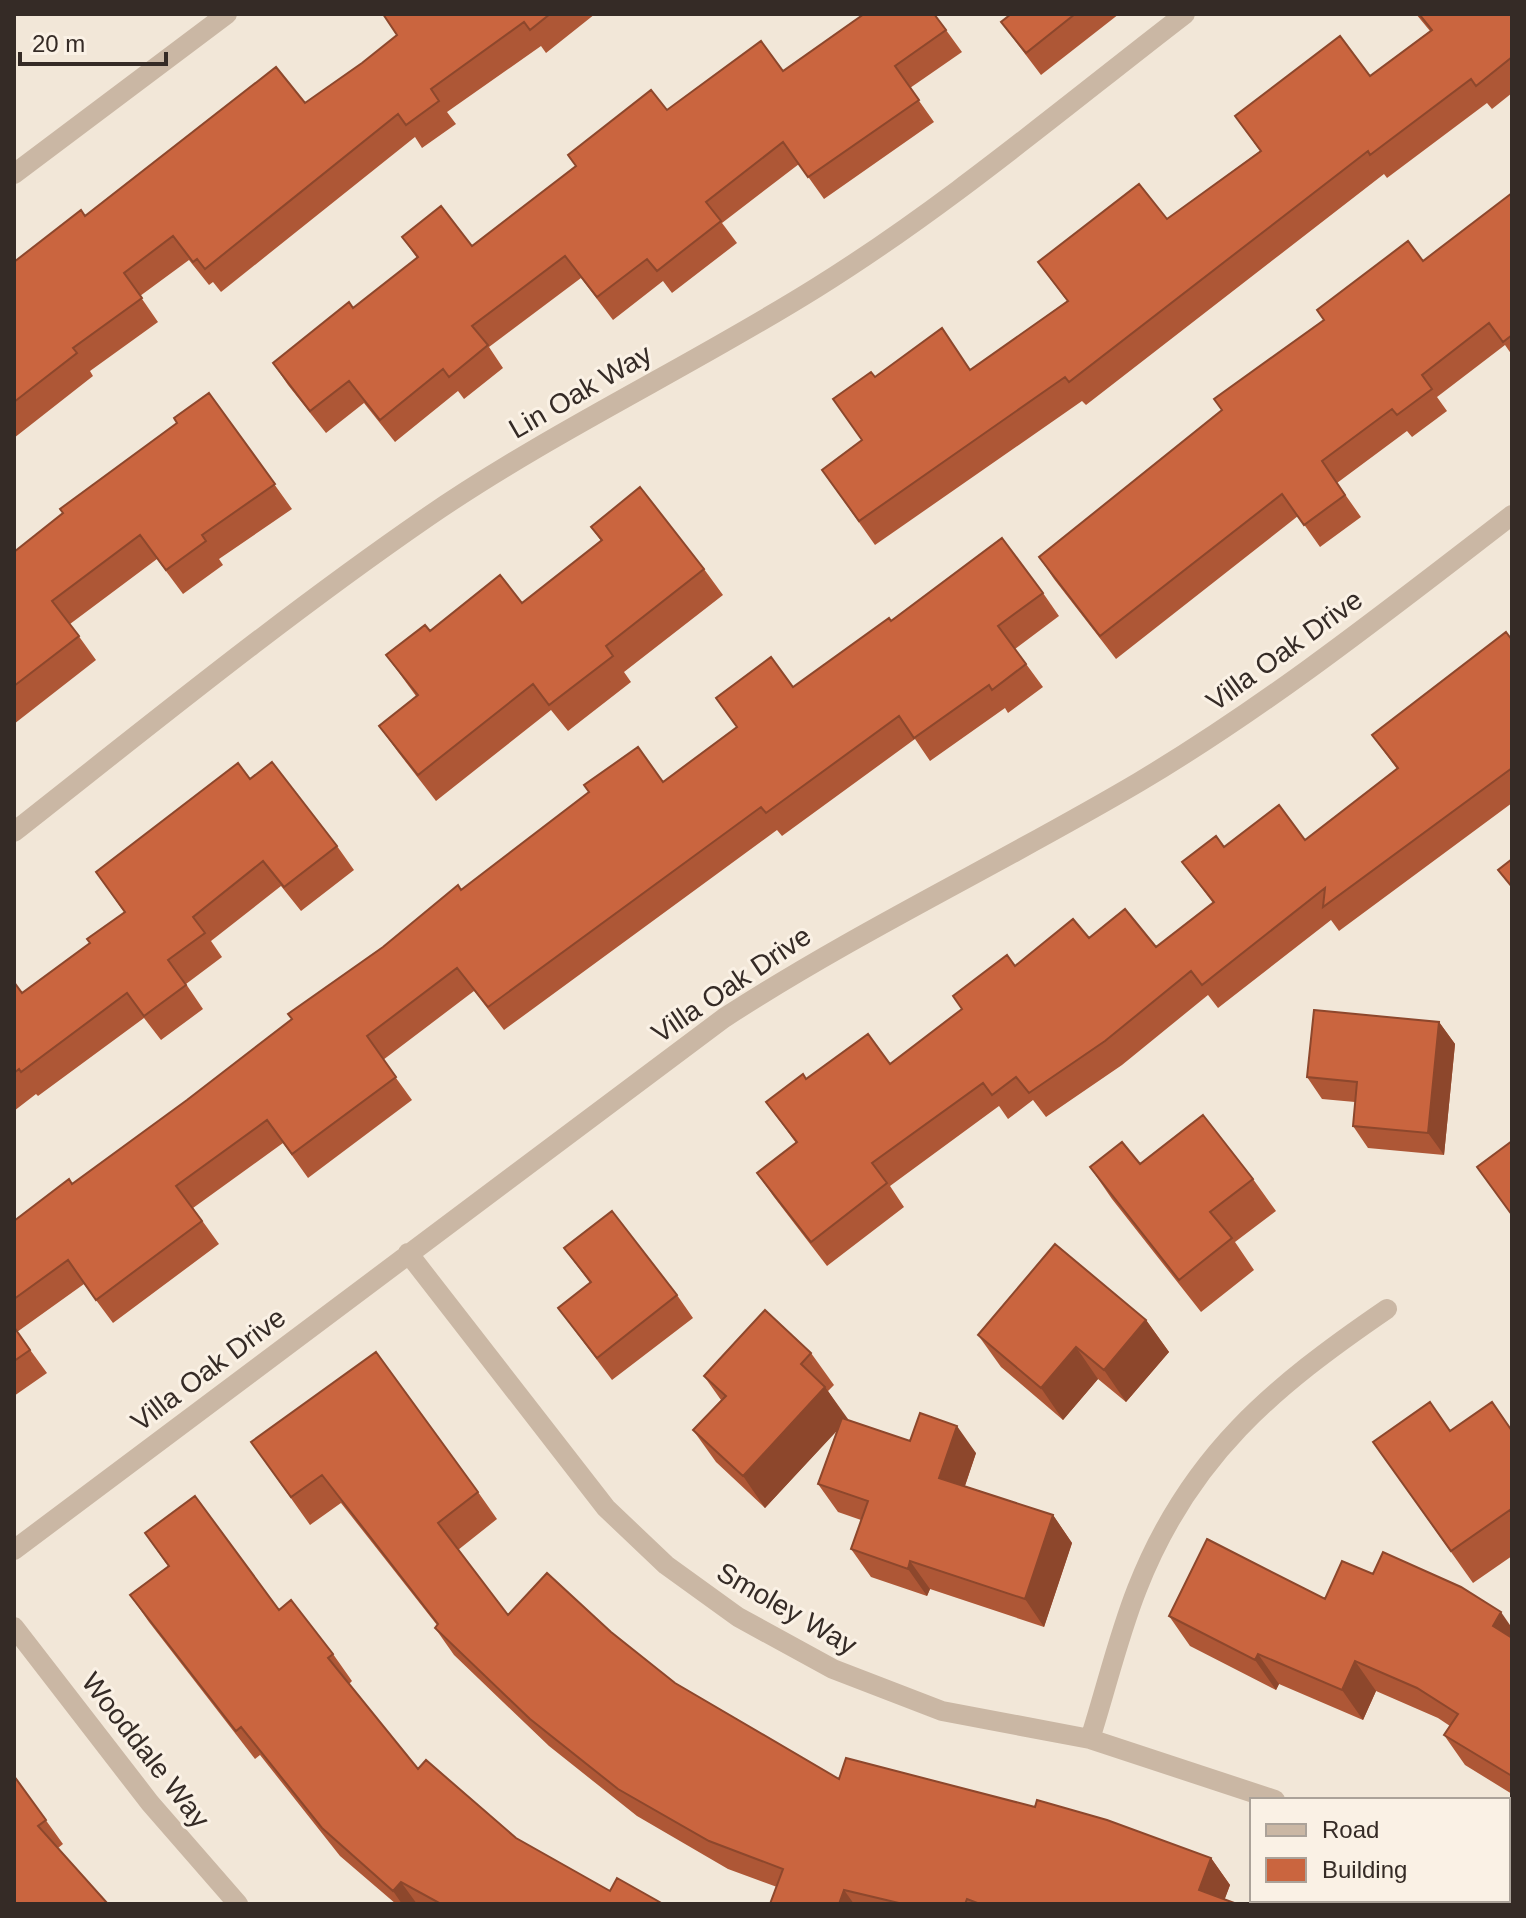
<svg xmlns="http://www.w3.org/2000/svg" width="1526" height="1918" font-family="Helvetica,sans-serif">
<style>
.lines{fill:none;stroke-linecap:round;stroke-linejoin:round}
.minor{stroke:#cab7a4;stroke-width:20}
.wall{fill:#ae5736}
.shaded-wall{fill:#8d472c}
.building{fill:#ca653f;stroke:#8d472c;stroke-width:2}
.labels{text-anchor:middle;stroke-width:6;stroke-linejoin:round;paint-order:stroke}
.street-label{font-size:28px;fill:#352b26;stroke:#faf1e5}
</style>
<rect width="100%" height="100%" fill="#f2e7d8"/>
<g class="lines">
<path class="minor" d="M14 174 227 14
M14 832C150 725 284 616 426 518 551 432 688 368 816 288 946 207 1064 107 1185 14
M408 1253 606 1508 666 1565 738 1617 833 1669 942 1711 1090 1739 1275 1800
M14 1550 724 1018C858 931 1002 863 1139 782 1270 704 1391 608 1512 515
M14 1627 150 1803 238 1904
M1090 1739C1106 1689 1118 1637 1137 1589 1189 1456 1273 1387 1387 1309
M1476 1900 1482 1904"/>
</g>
<path class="wall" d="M383 14H595L546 53 541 46 447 112 456 124 422 148 415 137 221 292 213 282 209 285 189 260 140 296 158 322 90 371 93 376 14 438V262L85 216 305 103 362 63 397 35Z
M1011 14H1119L1041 75 1001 22Z
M1416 14H1512V93L1492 109 1487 103 1387 178 1384 174 1086 405 1082 401 875 545 822 470 862 440 875 377 971 370 1067 301 1038 262 1167 219 1260 151 1235 116 1370 76 1430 31Z
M946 30 962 52 910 88 934 122 824 199 799 164 722 223 737 243 672 293 663 281 613 320 581 278 489 347 503 368 464 399 458 391 395 442 364 403 326 433 288 385 273 363 353 308 417 258 402 237 472 246 667 110 783 71Z
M1512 193V355L1505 345 1437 397 1447 411 1412 437 1407 431 1337 483 1361 517 1320 547 1298 516 1116 659 1054 579 1039 557Z
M209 393 292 509 219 559 223 565 183 594 157 559 70 624 96 660 14 724V552L177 423Z
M591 527 704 569 723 595 624 672 631 682 568 731 551 710 436 801 398 752 379 726 416 696 386 655 430 631 522 603 601 541Z
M1043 593 1059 616 1015 649 1043 687 1008 713 1005 708 930 761 915 739 782 836 777 830 504 1030 474 991 383 1060 412 1100 308 1178 283 1143 193 1208 219 1244 113 1323 84 1284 17 1332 47 1373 14 1396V1221L72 1184 187 1100 292 1019 383 947 461 890 663 782 793 687 891 621Z
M1512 640V803L1339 931 1331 920 1218 1008 1208 995 1122 1065 1046 1117 1033 1100 1008 1119 999 1106 890 1186 904 1207 827 1266 774 1197 757 1173 796 1143 766 1102 806 1079 890 1064 962 1010 1015 966 1089 938 1156 947 1213 903 1182 862 1224 847 1305 840 1397 769 1372 735Z
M250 779 337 846 354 870 301 911 281 886 211 941 222 957 186 984 203 1009 161 1040 144 1018 38 1096 36 1094 14 1111V982L22 993 90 943 124 912 96 872Z
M1439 1022 1455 1044 1444 1155 1368 1148 1353 1126 1355 1102 1322 1099 1307 1077Z
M1140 1164 1253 1179 1276 1211 1235 1242 1254 1270 1201 1312 1112 1199 1090 1167Z
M564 1248 677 1295 693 1318 612 1380 558 1308 590 1283Z
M1146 1320 1169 1352 1126 1402 1098 1379 1063 1420 1001 1367 978 1335Z
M811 1353 834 1385 828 1391 847 1420 910 1441 976 1453 965 1486 1053 1515 1072 1543 1044 1627 930 1589 927 1596 871 1577 851 1549 861 1520 838 1512 818 1484 837 1430 765 1508 716 1462 693 1430 721 1400 704 1376Z
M1450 1431H1512V1556L1473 1583 1373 1442Z
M251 1442 478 1492 497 1519 458 1550 508 1615 611 1632 675 1683 839 1779 1211 1858 1230 1885 1224 1900 1237 1904H770L777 1887 728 1869 637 1816 549 1746 454 1655 435 1628 437 1625 341 1503 310 1525Z
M145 1533 279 1610 333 1654 352 1681 349 1684 418 1769 516 1838 610 1891 663 1904H396L340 1856 260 1755 255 1759 149 1622 130 1595 168 1566Z
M1373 1574 1512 1628V1794L1465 1765 1444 1735 1450 1726 1438 1718 1376 1691 1363 1720 1279 1684 1276 1690 1190 1646 1169 1616 1325 1599Z
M14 1776 63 1844 58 1848 14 1904Z"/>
<path class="shaded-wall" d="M1439 1022 1455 1044 1444 1155 1428 1133Z
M1146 1320 1169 1352 1126 1402 1104 1370Z
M1076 1347 1098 1379 1063 1420 1041 1388Z
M825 1387 848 1419 765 1508 743 1476Z
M957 1426 976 1453 958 1506 939 1478Z
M1053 1515 1072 1543 1044 1627 1025 1599Z
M910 1561 930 1589 927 1596 908 1569Z
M1501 1612 1512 1628V1653L1493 1626Z
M1258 1654 1279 1684 1276 1690 1255 1660Z
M1355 1661 1376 1691 1363 1720 1342 1690Z
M1211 1858 1230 1885 1223 1904 1199 1890Z
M401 1882 417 1904H402L393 1891Z
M844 1890 854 1904H839Z"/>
<path class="building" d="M383 14H550L530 30 524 22 431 89 439 101 406 125 398 114 205 269 197 259 193 262 173 236 124 273 142 298 73 348 77 353 14 402V262L81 210 85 216 276 67 305 103 362 63 397 35Z
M864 14H934L946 30 895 66 919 100 808 177 783 142 706 202 721 221 657 271 647 259 597 297 565 256 472 326 488 345 449 377 443 369 380 420 349 381 310 411 273 363 349 302 353 308 418 257 402 237 441 206 472 246 576 166 568 155 651 90 667 110 761 41 783 71Z
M1011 14H1075L1026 53 1001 22Z
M1419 14H1512V57L1476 86 1471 79 1370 155 1368 151 1069 382 1065 377 859 521 822 470 862 440 833 399 871 372 875 377 942 328 970 370 1068 301 1038 262 1139 184 1167 219 1261 151 1235 116 1340 36 1370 76 1432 30Z
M1512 193V335L1503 342 1489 323 1422 375 1432 389 1397 415 1392 409 1322 461 1345 495 1304 525 1282 494 1100 636 1039 557 1222 410 1214 399 1324 320 1317 310 1408 241 1423 261Z
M209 393 275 484 202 535 206 541 166 570 140 535 52 601 79 636 14 686V552L63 513 60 509 177 423 174 418Z
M640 487 704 569 606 646 613 656 549 705 533 684 418 775 379 726 418 695 386 655 425 625 430 631 500 575 522 603 602 540 591 527Z
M1002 538 1043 593 998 626 1026 664 992 690 989 685 914 738 899 716 766 813 761 807 488 1007 457 968 367 1036 396 1077 292 1154 267 1120 176 1186 202 1221 96 1300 68 1260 14 1299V1221L69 1179 72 1184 187 1100 292 1019 288 1014 383 947 458 885 461 890 589 792 584 785 638 747 663 782 737 727 716 698 771 657 793 687 889 618 891 621Z
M1506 632 1512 640V768L1323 907 1325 888 1202 985 1191 971 1105 1041 1029 1093 1016 1077 992 1095 983 1083 872 1163 887 1183 811 1242 757 1173 797 1142 766 1102 803 1074 806 1079 868 1034 890 1064 962 1009 953 996 1007 955 1015 966 1073 919 1089 938 1125 909 1156 947 1214 902 1182 862 1216 836 1224 847 1279 805 1305 840 1398 768 1372 735Z
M272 762 337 846 284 887 263 861 193 917 205 933 168 960 186 985 144 1016 127 993 21 1072 19 1069 14 1073V982L22 993 90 943 87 939 125 912 96 872 238 763 250 779Z
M1512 859V887L1498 870Z
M1314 1010 1439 1022 1428 1133 1353 1126 1357 1082 1307 1077Z
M1203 1115 1253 1179 1210 1212 1232 1238 1179 1280 1090 1167 1122 1142 1140 1164Z
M1512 1141V1215L1477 1167Z
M612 1211 677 1295 597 1358 558 1308 591 1282 564 1248Z
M1055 1244 1146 1320 1104 1370 1076 1347 1041 1388 978 1335Z
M765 1310 811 1353 801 1364 825 1387 743 1476 693 1430 726 1396 704 1376Z
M14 1327 30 1350 14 1361Z
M376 1352 478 1492 438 1523 508 1615 547 1573 611 1632 675 1683 839 1779 846 1758 1035 1807 1037 1800 1107 1820 1211 1858 1199 1890 1237 1904H980L967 1899 965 1904H903L844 1890 839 1904H770L783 1869 709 1841 618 1789 530 1719 435 1628 438 1624 322 1475 291 1497 251 1442Z
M1430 1402 1450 1431 1492 1402 1512 1431V1513L1510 1510 1451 1551 1373 1442Z
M920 1413 957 1426 939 1478 1053 1515 1025 1599 910 1561 908 1569 851 1549 868 1501 818 1484 842 1418 910 1441Z
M195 1496 279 1610 291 1600 333 1654 328 1658 418 1769 426 1760 516 1838 610 1891 617 1878 663 1904H441L401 1882 393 1891 322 1828 241 1727 236 1731 130 1595 169 1566 145 1533Z
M1207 1539 1325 1599 1342 1561 1373 1574 1383 1552 1461 1587 1501 1612 1493 1626 1512 1638V1776L1444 1735 1458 1714 1417 1688 1355 1661 1342 1690 1258 1654 1255 1660 1169 1616Z
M14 1776 46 1820 38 1826 108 1904H14Z"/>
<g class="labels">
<g class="street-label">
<text transform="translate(580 391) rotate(-30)" y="10">Lin Oak Way</text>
<text transform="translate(1284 650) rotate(-36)" y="10">Villa Oak Drive</text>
<text transform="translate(731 984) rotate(-34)" y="10">Villa Oak Drive</text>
<text transform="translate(208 1369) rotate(-37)" y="10">Villa Oak Drive</text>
<text transform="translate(787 1608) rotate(30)" y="10">Smoley Way</text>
<text transform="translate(146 1750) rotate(52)" y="10">Wooddale Way</text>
</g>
</g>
<rect width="1526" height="1918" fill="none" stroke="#352b26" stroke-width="32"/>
<rect x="1250" y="1798" width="260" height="104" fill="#faf1e5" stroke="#aba299" stroke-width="2"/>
<rect x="1266" y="1824" width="40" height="12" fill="#cab7a4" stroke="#aba299" stroke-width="2"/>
<text x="1322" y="1838" font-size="24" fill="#352b26">Road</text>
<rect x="1266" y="1858" width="40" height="24" fill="#ca653f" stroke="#aba299" stroke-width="2"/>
<text x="1322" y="1878" font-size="24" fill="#352b26">Building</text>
<path d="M20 52v12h146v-12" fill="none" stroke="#352b26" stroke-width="4"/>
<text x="32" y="52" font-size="24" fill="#352b26" stroke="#faf1e5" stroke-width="6" paint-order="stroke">20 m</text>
</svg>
